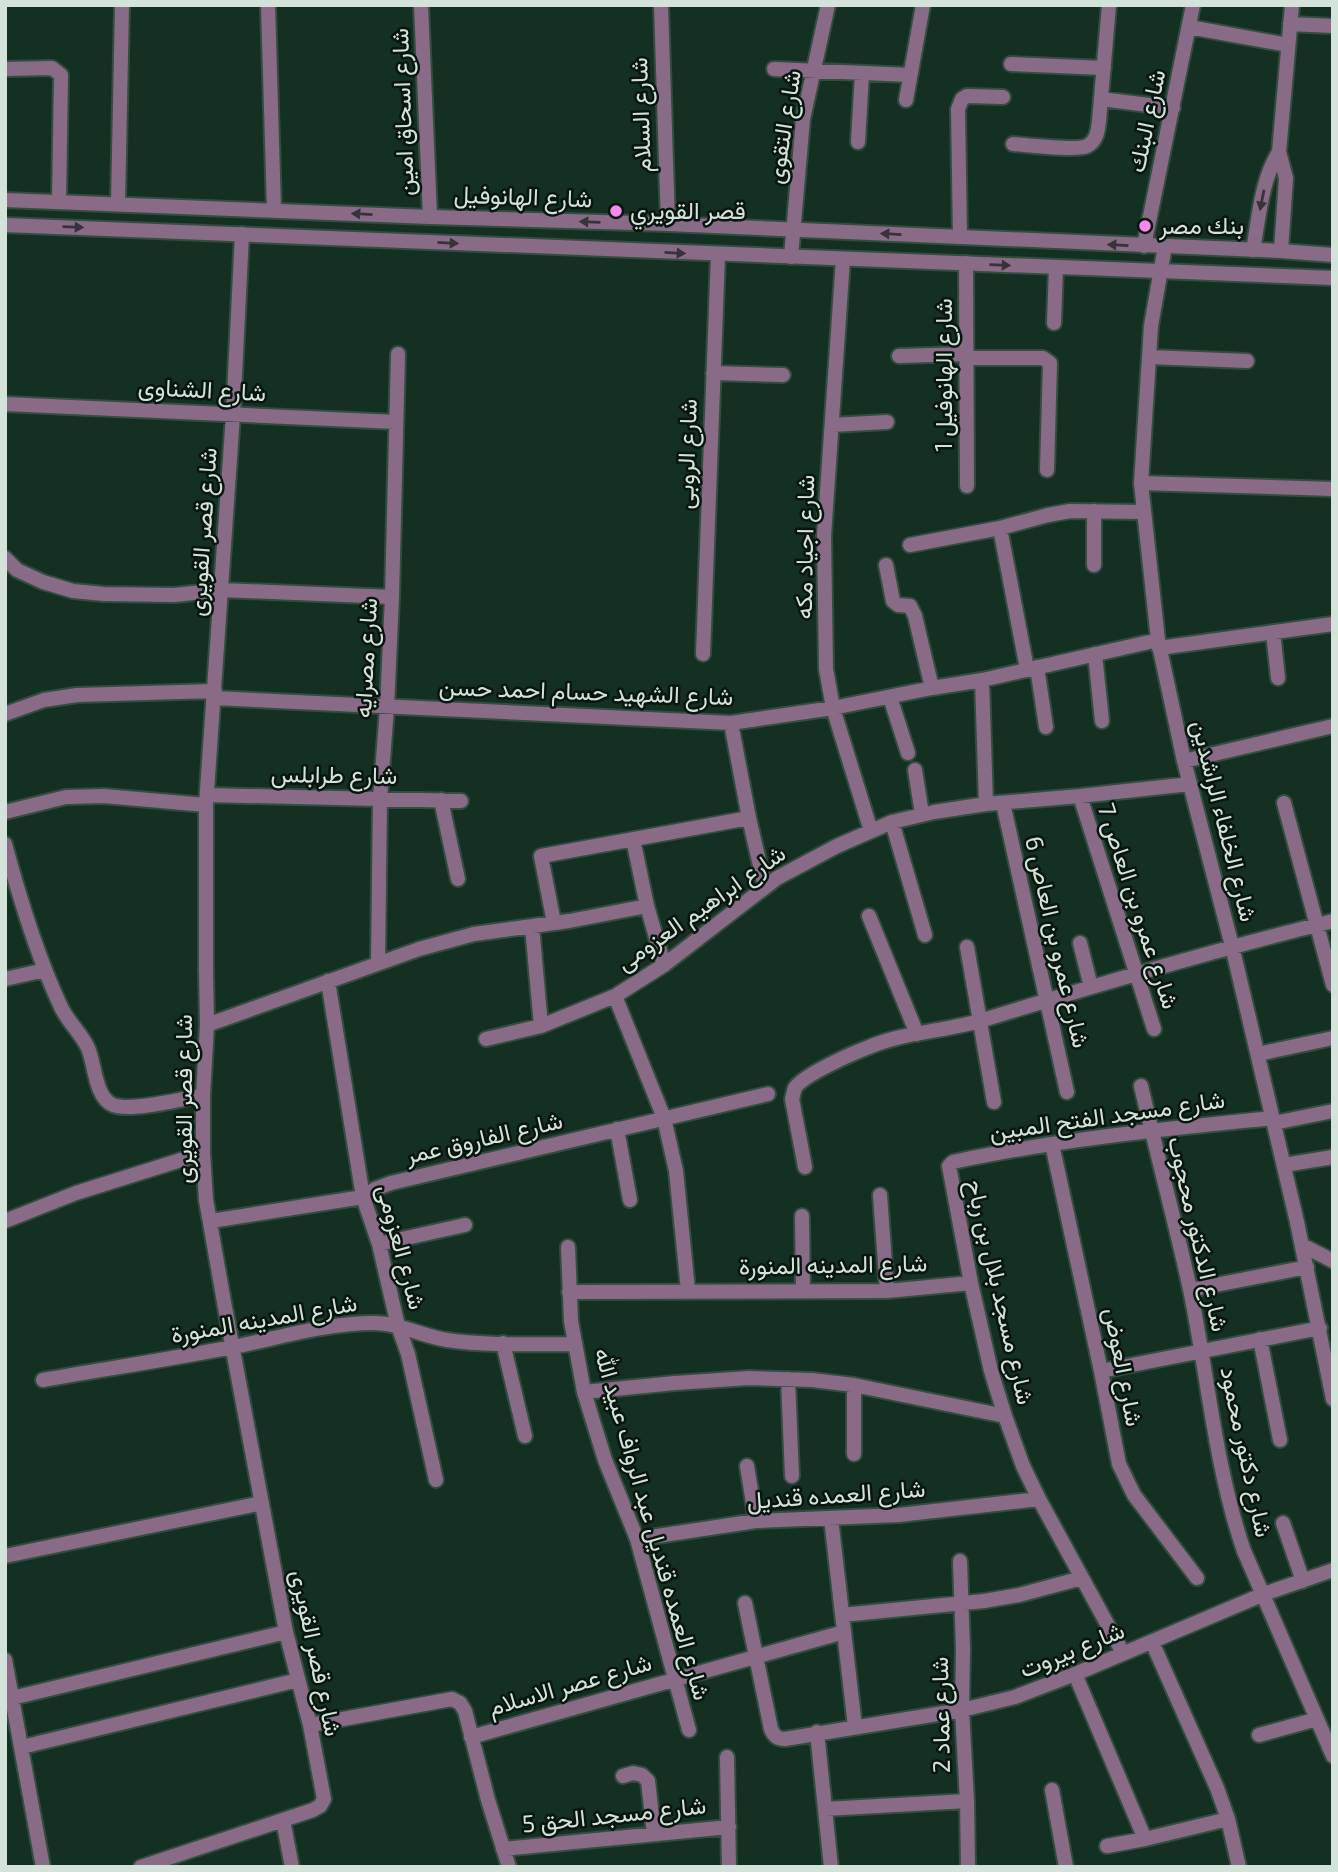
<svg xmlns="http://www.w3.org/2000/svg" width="1338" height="1872" font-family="'Exo 2',Vazirmatn,sans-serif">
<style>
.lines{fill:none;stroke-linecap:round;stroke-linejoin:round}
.minor-casing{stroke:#334d3f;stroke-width:18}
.tertiary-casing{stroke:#334d3f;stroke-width:18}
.minor{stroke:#896b87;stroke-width:14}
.tertiary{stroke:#896b87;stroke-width:14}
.oneway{fill:#363339}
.poi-dot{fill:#f489f0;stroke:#09150f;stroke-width:2.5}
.labels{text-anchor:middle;stroke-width:5;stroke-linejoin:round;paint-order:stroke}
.street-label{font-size:24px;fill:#d3e3da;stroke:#09150f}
.poi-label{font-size:24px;fill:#d3e3da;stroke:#09150f;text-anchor:start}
</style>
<rect width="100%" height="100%" fill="#143022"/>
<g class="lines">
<defs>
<path id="minor" d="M268 5 274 210
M421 5 430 217
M661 5 668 224
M1290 24 1333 26
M1189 27 1288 45
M1011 64 1104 68
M5 69 52 68 61 75 59 202
M774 69 910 75
M1101 99 1173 108
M906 100 923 5
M858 142 862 73
M1013 144C1027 145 1077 151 1087 146 1097 141 1098 130 1099 121L1109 5
M118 204 122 5
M960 237 958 109 962 99 967 96 1003 97
M1144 246 1193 5
M1165 246 1151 326 1141 483 1158 640 1184 761 1232 946 1297 1222 1333 1399
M1253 250C1259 218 1261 180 1279 152
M1281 251 1286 178 1279 152 1292 5
M791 257 803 119 828 5
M843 259 824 536 826 669 833 708 871 831
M966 263 967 486
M1054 323 1056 267
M899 356 966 354
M1150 357 1247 361
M966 358H1043L1050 363 1047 470
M713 373 783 375
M5 404 396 422
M832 425 887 422
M1141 483 1333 489
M1000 528 1027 669
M910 545 1000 528 1048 515 1070 511 1143 512
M5 558 17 570 43 582 73 591 104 594 174 595 222 590 392 597
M886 565 893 601 898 605 910 606 915 616 932 688
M1094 565V511
M1273 632 1278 678
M1159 648 1333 624
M703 654 718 255
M1095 654 1102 721
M1037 667 1046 727
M982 680 986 804
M890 697 908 753
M214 698 731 723 833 708 932 688 982 680 1158 640
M5 714 44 700 77 695 215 691
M731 723 749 818 765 887
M1184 761 1333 726
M915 770 922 814
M207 795 461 801
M1080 796 1154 1029
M441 800 458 879
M1003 803 1067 1092
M1284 803 1333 985
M5 812 66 797 104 796 206 805
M892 822 925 935
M633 839 647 906 664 965
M5 844C20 900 37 956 61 1007 68 1022 81 1033 88 1048 95 1064 95 1098 113 1105 131 1112 183 1099 203 1095
M869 916 917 1034
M554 923 541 856 749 818
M532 926 541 1026
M1080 943 1091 987
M967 947 994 1102
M378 963 380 799 387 707 392 597 398 354
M5 979 45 970
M328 981 363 1197 379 1244 398 1326 408 1354 436 1480
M615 996 664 1118 676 1171 688 1290
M207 1025 419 949 474 934 569 921 647 906
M486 1039 541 1026 615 996 664 965 777 878 837 846 892 822 934 812 986 804 1080 796 1190 784
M1258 1054 1333 1038
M1141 1086C1157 1154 1175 1221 1190 1289 1208 1376 1215 1467 1244 1551L1333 1756
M1274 1123 1333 1111
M617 1129 630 1200
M1052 1144 1101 1371 1119 1464 1134 1495 1197 1578
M1284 1165 1333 1157
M805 1167 792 1099C793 1096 794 1090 795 1088 803 1075 853 1053 869 1047 904 1032 947 1031 983 1020 1099 984 1215 950 1333 921
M880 1195 887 1291
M802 1216 803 1291
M5 1221 76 1193 203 1153
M211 1221 363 1197 375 1189 391 1183 768 1094
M379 1244 465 1225
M1302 1245 1333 1261
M568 1247 571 1321 584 1392 605 1460 637 1539 689 1730
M1190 1290 1307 1267
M569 1292 887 1291 971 1283
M1260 1339 1280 1440
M503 1343 525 1436
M1101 1371 1320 1328
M788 1379 792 1476
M43 1380C106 1369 170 1359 233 1347 279 1338 326 1323 374 1323 399 1323 422 1336 447 1340 489 1346 532 1344 575 1344
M584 1392 675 1383 749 1378 812 1380 854 1385 1005 1416
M854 1454V1385
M747 1466 756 1521
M831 1518 855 1727
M1283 1523 1303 1581
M637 1539 756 1521 899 1515 1039 1499
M5 1556 262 1503
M960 1561 963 1649 962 1710 967 1801 968 1867
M745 1603 771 1729C774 1736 777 1739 785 1739L962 1710 1015 1697 1075 1674 1264 1594 1333 1570
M842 1615 984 1601 1019 1595 1082 1578
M1152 1642 1217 1788 1228 1819 1239 1867
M1123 1653 1039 1499 1023 1466 1005 1416 991 1371 971 1283 949 1166 953 1162C1059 1139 1166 1129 1273 1118
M5 1660 43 1867
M1075 1674 1145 1839
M12 1698 286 1632
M310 1725 452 1699 460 1703 465 1711 488 1800 509 1867
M817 1732 831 1867
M1259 1735 1317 1719
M471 1737 844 1632
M22 1747 298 1680
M727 1757 729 1867
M623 1776 633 1773 642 1775 648 1781 654 1834
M1052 1790 1066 1867
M825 1809 967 1801
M283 1820 292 1867
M1107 1846 1145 1839 1228 1819
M503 1849 729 1827
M141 1867 313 1810 320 1806 324 1799 310 1725 286 1632 224 1302 206 1200 203 1153V1095L207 1025 206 970V805L233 415 242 234"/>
<path id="tertiary" d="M5 200 430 217 668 224 1281 251 1333 255
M5 225C448 241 890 262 1333 278"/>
</defs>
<use href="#minor" class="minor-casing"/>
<use href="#tertiary" class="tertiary-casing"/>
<use href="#minor" class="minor"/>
<use href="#tertiary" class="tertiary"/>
</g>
<defs><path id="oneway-solid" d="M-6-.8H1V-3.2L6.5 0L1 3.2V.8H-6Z" transform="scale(1.75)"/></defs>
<g class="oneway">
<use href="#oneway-solid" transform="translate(1262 200) rotate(101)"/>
<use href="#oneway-solid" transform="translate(362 214) rotate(-177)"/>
<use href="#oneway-solid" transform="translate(590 222) rotate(-178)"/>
<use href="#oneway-solid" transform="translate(73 227) rotate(2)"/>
<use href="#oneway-solid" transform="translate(891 234) rotate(-177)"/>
<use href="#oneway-solid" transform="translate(448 243) rotate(3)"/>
<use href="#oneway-solid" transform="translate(1118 245) rotate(-177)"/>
<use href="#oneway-solid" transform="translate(675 253) rotate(3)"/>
<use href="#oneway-solid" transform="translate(1000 265) rotate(2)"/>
</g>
<g class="poi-dot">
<circle cx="616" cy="211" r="7"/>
<circle cx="1145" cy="226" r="7"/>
</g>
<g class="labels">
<g class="street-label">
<text transform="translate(403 112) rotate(-92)" y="8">شارع اسحاق امين</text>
<text transform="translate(641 115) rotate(-92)" y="8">شارع السلام</text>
<text transform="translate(1147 121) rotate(-78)" y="8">شارع البنك</text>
<text transform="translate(784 127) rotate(-81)" y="8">شارع التقوى</text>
<text transform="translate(523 197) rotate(2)" y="8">شارع الهانوفيل</text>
<text transform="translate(944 375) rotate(-90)" y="8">شارع الهانوفيل 1</text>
<text transform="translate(202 390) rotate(3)" y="8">شارع الشناوى</text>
<text transform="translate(687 454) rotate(-88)" y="8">شارع الروبى</text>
<text transform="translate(203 532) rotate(-86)" y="8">شارع قصر القويرى</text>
<text transform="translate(805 547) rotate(-89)" y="8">شارع اجياد مكه</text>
<text transform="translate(366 658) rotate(-87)" y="8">شارع مصرايه</text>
<text transform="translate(586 692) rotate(2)" y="8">شارع الشهيد حسام احمد حسن</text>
<text transform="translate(334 775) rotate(1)" y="8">شارع طرابلس</text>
<text transform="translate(1224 821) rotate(76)" y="8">شارع الخلفاء الراشدين</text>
<text transform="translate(1138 906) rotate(72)" y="8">شارع عمرو بن العاص 7</text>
<text transform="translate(701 908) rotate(-35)" y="8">شارع ابراهيم العزومى</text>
<text transform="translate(1057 942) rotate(77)" y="8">شارع عمرو بن العاص 6</text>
<text transform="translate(184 1099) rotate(-90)" y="8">شارع قصر القويرى</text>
<text transform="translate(1107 1116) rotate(-8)" y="8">شارع مسجد الفتح المبين</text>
<text transform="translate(484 1138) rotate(-13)" y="8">شارع الفاروق عمر</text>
<text transform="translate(1198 1234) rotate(77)" y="8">شارع الدكتور محجوب</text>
<text transform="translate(401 1247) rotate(75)" y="8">شارع العزومى</text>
<text transform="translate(833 1265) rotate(-1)" y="8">شارع المدينه المنورة</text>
<text transform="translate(1000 1292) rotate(77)" y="8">شارع مسجد بلال بن رباح</text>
<text transform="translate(264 1319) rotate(-10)" y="8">شارع المدينه المنورة</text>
<text transform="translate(1123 1367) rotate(79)" y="8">شارع العوض</text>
<text transform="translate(1246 1452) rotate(78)" y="8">شارع دكتور محمود</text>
<text transform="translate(836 1495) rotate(-4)" y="8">شارع العمده قنديل</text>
<text transform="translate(652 1524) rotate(74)" y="8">شارع العمده قنديل عبد الرواف عبيد الله</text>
<text transform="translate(1072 1650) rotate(-22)" y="8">شارع بيروت</text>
<text transform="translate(316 1653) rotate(78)" y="8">شارع قصر القويرى</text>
<text transform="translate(570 1685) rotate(-16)" y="8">شارع عصر الاسلام</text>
<text transform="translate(941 1715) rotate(-91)" y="8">شارع عماد 2</text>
<text transform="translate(614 1815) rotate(-6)" y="8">شارع مسجد الحق 5</text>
</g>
<g class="poi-label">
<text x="630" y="219">قصر القويري</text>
<text x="1159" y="234">بنك مصر</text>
</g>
</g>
<rect width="1338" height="1872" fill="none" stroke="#d3e3da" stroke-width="14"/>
</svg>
